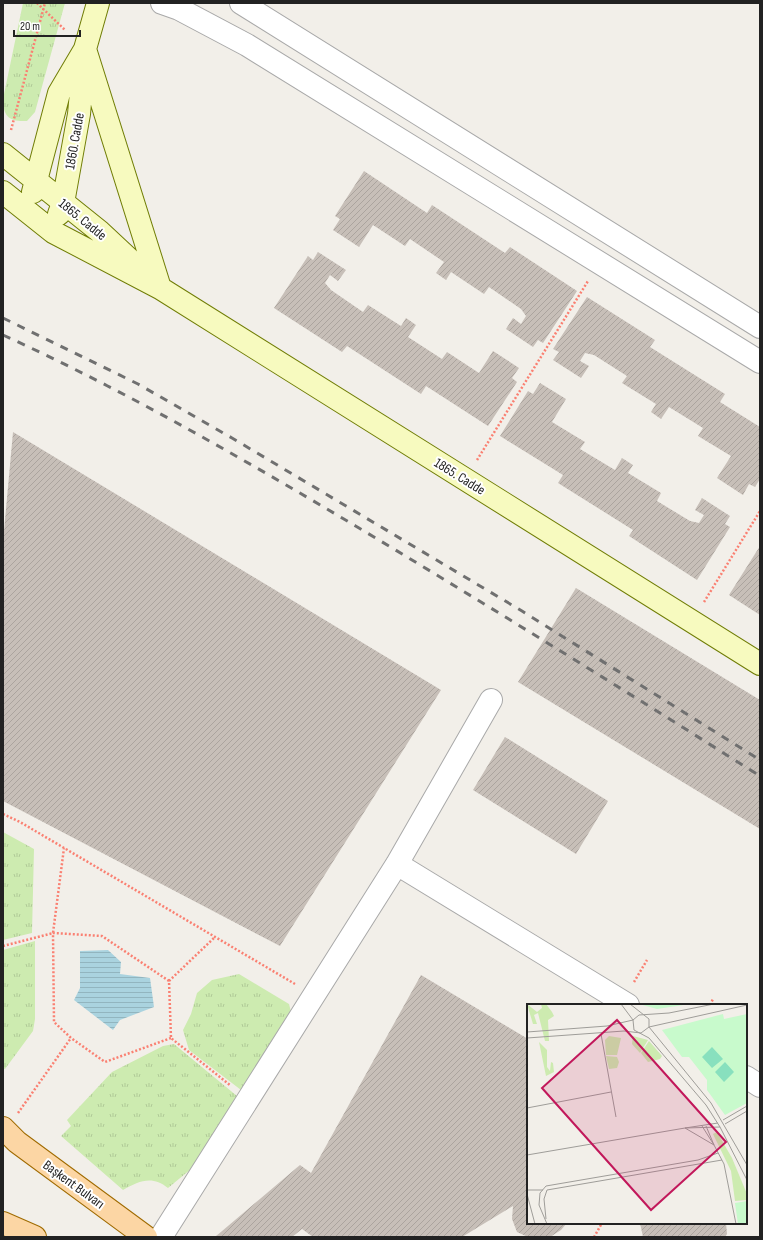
<svg xmlns="http://www.w3.org/2000/svg" width="763" height="1240" font-family="'Sofia Sans Condensed',sans-serif">
<style>
.grass{fill:url(#grass-tufts)}
.water{fill:url(#water-rules)}
.building{fill:url(#building-hatch)}
.lines{fill:none;stroke-linecap:round;stroke-linejoin:round}
.street-casing{stroke:#a9a9a9;stroke-width:24}
.secondary-casing{stroke:#707d05;stroke-width:24}
.primary-casing{stroke:#a06b00;stroke-width:24}
.path{stroke:#fa8072;stroke-width:2.5;stroke-dasharray:2 2;stroke-linecap:butt}
.street{stroke:#fff;stroke-width:22}
.secondary{stroke:#f7fabf;stroke-width:22}
.primary{stroke:#fcd6a4;stroke-width:22}
.rail{stroke:#707070;stroke-width:3;stroke-dasharray:8 8;stroke-linecap:butt}
.labels{text-anchor:middle;stroke-width:4;stroke-linejoin:round;paint-order:stroke}
.street-label{font-size:14px;fill:#222;stroke:#fff}
.inset-road{fill:none;stroke:#9f9d99;stroke-width:1}
.view{fill:#c2185b;fill-opacity:0.15;stroke:#c2185b;stroke-width:2}
.inset-edge{fill:none;stroke:#222;stroke-width:2}
</style>
<defs>
<pattern id="grass-tufts" width="24" height="20" patternUnits="userSpaceOnUse"><rect width="24" height="20" fill="#cdebb0"/><path d="M3 7l-1-3M5 7V3M7 7l1-3M15 17l-1-3M17 17v-4M19 17l1-3" fill="none" stroke="#b0c997"/></pattern>
<pattern id="water-rules" width="6" height="5" patternUnits="userSpaceOnUse"><rect width="6" height="5" fill="#aad3df"/><path d="M0 2.5h6" fill="none" stroke="#92b5bf"/></pattern>
<pattern id="building-hatch" width="6" height="6" patternUnits="userSpaceOnUse"><rect width="6" height="6" fill="#c7bfb8"/><path d="M-1 1l2-2M0 6l6-6M5 7l2-2" fill="none" stroke="#aba49e"/></pattern>
</defs>
<rect width="100%" height="100%" fill="#f2efe9"/>
<path class="grass" d="M23 3H65L35 112 27 121C10 122 3 117 3 99Z
M3 832 34 849 32 933 3 940Z
M35 941V1019L33 1031 5 1069 3 1068V950Z
M239 974 289 1004 291 1012 241 1090 189 1050 183 1030 191 1014 197 993 212 980Z
M174 1044 237 1096 191 1169 168 1188C152 1175 139 1181 123 1190L61 1136 71 1126 67 1120 112 1072 163 1046Z"/>
<path class="water" d="M108 950 121 962 120 974 150 978 154 1007 120 1020 113 1030 74 1000 80 988V951Z"/>
<path class="building" d="M364 171 427 213 432 205 505 253 510 247 577 291 543 343 538 340 533 347 506 329 513 318 521 324 526 316 521 309 489 287 484 294 451 272 446 280 436 273 444 262 410 239 405 246 373 225 359 247 333 230 340 219 335 216Z
M318 252 346 270 338 281 330 275 325 283 331 290 363 312 368 305 401 326 406 318 416 325 408 337 442 359 447 352 479 373 493 351 519 368 512 378 517 382 488 426 426 386 421 394 347 346 342 352 274 308 308 256 313 260Z
M587 297 655 340 650 347 725 394 720 402 760 427V479L755 487 749 484 743 495 717 478 731 456 698 436 703 428 669 407 661 419 651 412 656 404 622 383 627 376 594 355 585 353 580 361 589 366 581 378 553 360 559 352 553 349Z
M540 383 566 399 552 422 585 442 580 449 615 470 622 458 633 465 628 473 661 493 657 501 690 521 699 523 704 515 695 510 702 498 730 516 725 524 730 527 697 580 629 536 633 530 558 483 563 475 500 436 528 391 533 394Z
M13 432 441 690 280 946 3 801V542Z
M760 546V615L729 595Z
M576 588 760 700V829L518 682Z
M505 737 608 801 576 854 473 790Z
M421 975 528 1039V1223H567L561 1230 550 1237H528L517 1232 512 1219 513 1206 462 1237H313L302 1229 292 1237H215L300 1165 311 1173Z
M640 1223H726L727 1234 725 1237H643Z"/>
<g class="lines">
<defs>
<path id="street" d="M162 3 179 9 247 45 760 362
M241 3 760 327
M397 864 628 1005
M746 1077 760 1086
M161 1237 397 864 491 700"/>
<path id="secondary" d="M98 3 85 49 160 288 760 664
M3 154 99 231 160 288 53 232 3 192
M33 192 59 93 85 49 79 114 63 203 59 214"/>
<path id="primary" d="M3 1128 17 1142 146 1237
M3 1223 35 1237"/>
</defs>
<use href="#street" class="street-casing"/>
<use href="#secondary" class="secondary-casing"/>
<use href="#primary" class="primary-casing"/>
<path class="path" d="M37 3 65 30
M11 130 45 3
M477 460 588 281
M704 602 760 511
M3 814 20 822 295 984
M3 946 53 933 64 848
M169 981 215 937
M634 982 647 960
M710 1005 713 999
M171 1038 105 1062 71 1038 54 1022 53 933 102 936 169 981 171 1038 231 1086
M18 1113 71 1038
M594 1237 602 1223"/>
<use href="#street" class="street"/>
<use href="#secondary" class="secondary"/>
<use href="#primary" class="primary"/>
<path class="rail" d="M3 318 138 384 232 438 522 611 760 760
M3 335C126 391 243 459 359 528 494 609 627 692 760 776"/>
</g>
<g class="labels">
<g class="street-label">
<text transform="translate(74 141) rotate(-80)" y="5">1860. Cadde</text>
<text transform="translate(83 219) rotate(39)" y="5">1865. Cadde</text>
<text transform="translate(460 476) rotate(32)" y="5">1865. Cadde</text>
<text transform="translate(74 1184) rotate(36)" y="5">Başkent Bulvarı</text>
</g>
</g>
<g transform="translate(527 1004)">
<rect width="220" height="220" fill="#f2efe9"/>
<path d="M0 0 10 8 15 4 14 0H19L25 8 27 12 21 16 22 37H18L11 9 7 11 10 20H6ZM82 32 94 34 90 51H79L78 36ZM106 32 121 36 113 49 105 40ZM122 37 135 52 133 55 121 58 114 49ZM12 38 20 46V63L23 67 24 58 26 59 27 68 19 72ZM79 52 90 53 92 58 90 64 82 65ZM190 128 205 154 220 190V196L208 197 204 167 186 130Z" fill="#cdebb0"/>
<path d="M112 0H163L130 5ZM196 10 197 15 220 10V99L198 111 180 86V76L162 53H155L135 26ZM220 197V220H211L208 199Z" fill="#c8facc"/>
<path d="M185 43 196 55 185 64 175 53ZM198 58 207 68 197 78 188 68Z" fill="#88e0be"/>
<path class="inset-road" d="M94 0 106 16 107 26 122 34 179 101 193 123 220 176M103 0 122 15V23L184 99 220 161M106 16 112 11 142 9 187 0M122 23 220 1M0 28 80 22 106 16M74 30 89 113M0 34 97 27 114 29 122 23M0 104 84 88M196 116 220 102M191 119 158 124 193 123M198 120 220 107M175 122 187 141 179 122M0 151 158 124 187 141 197 160 209 220M0 186H16M0 190 8 220M19 215 17 195 20 186 195 156M20 220 12 201 13 189 19 182 171 156 191 149"/>
<path class="view" d="M90 16 199 138 124 206 15 84Z"/>
<rect width="220" height="220" class="inset-edge"/>
</g>
<rect width="763" height="1240" fill="none" stroke="#222222" stroke-width="8"/>
<path d="M14 30v6h66v-6" fill="none" stroke="#222222" stroke-width="2"/>
<text x="20" y="30" font-size="12" fill="#222222" stroke="#ffffff" stroke-width="3" paint-order="stroke">20 m</text>
</svg>
